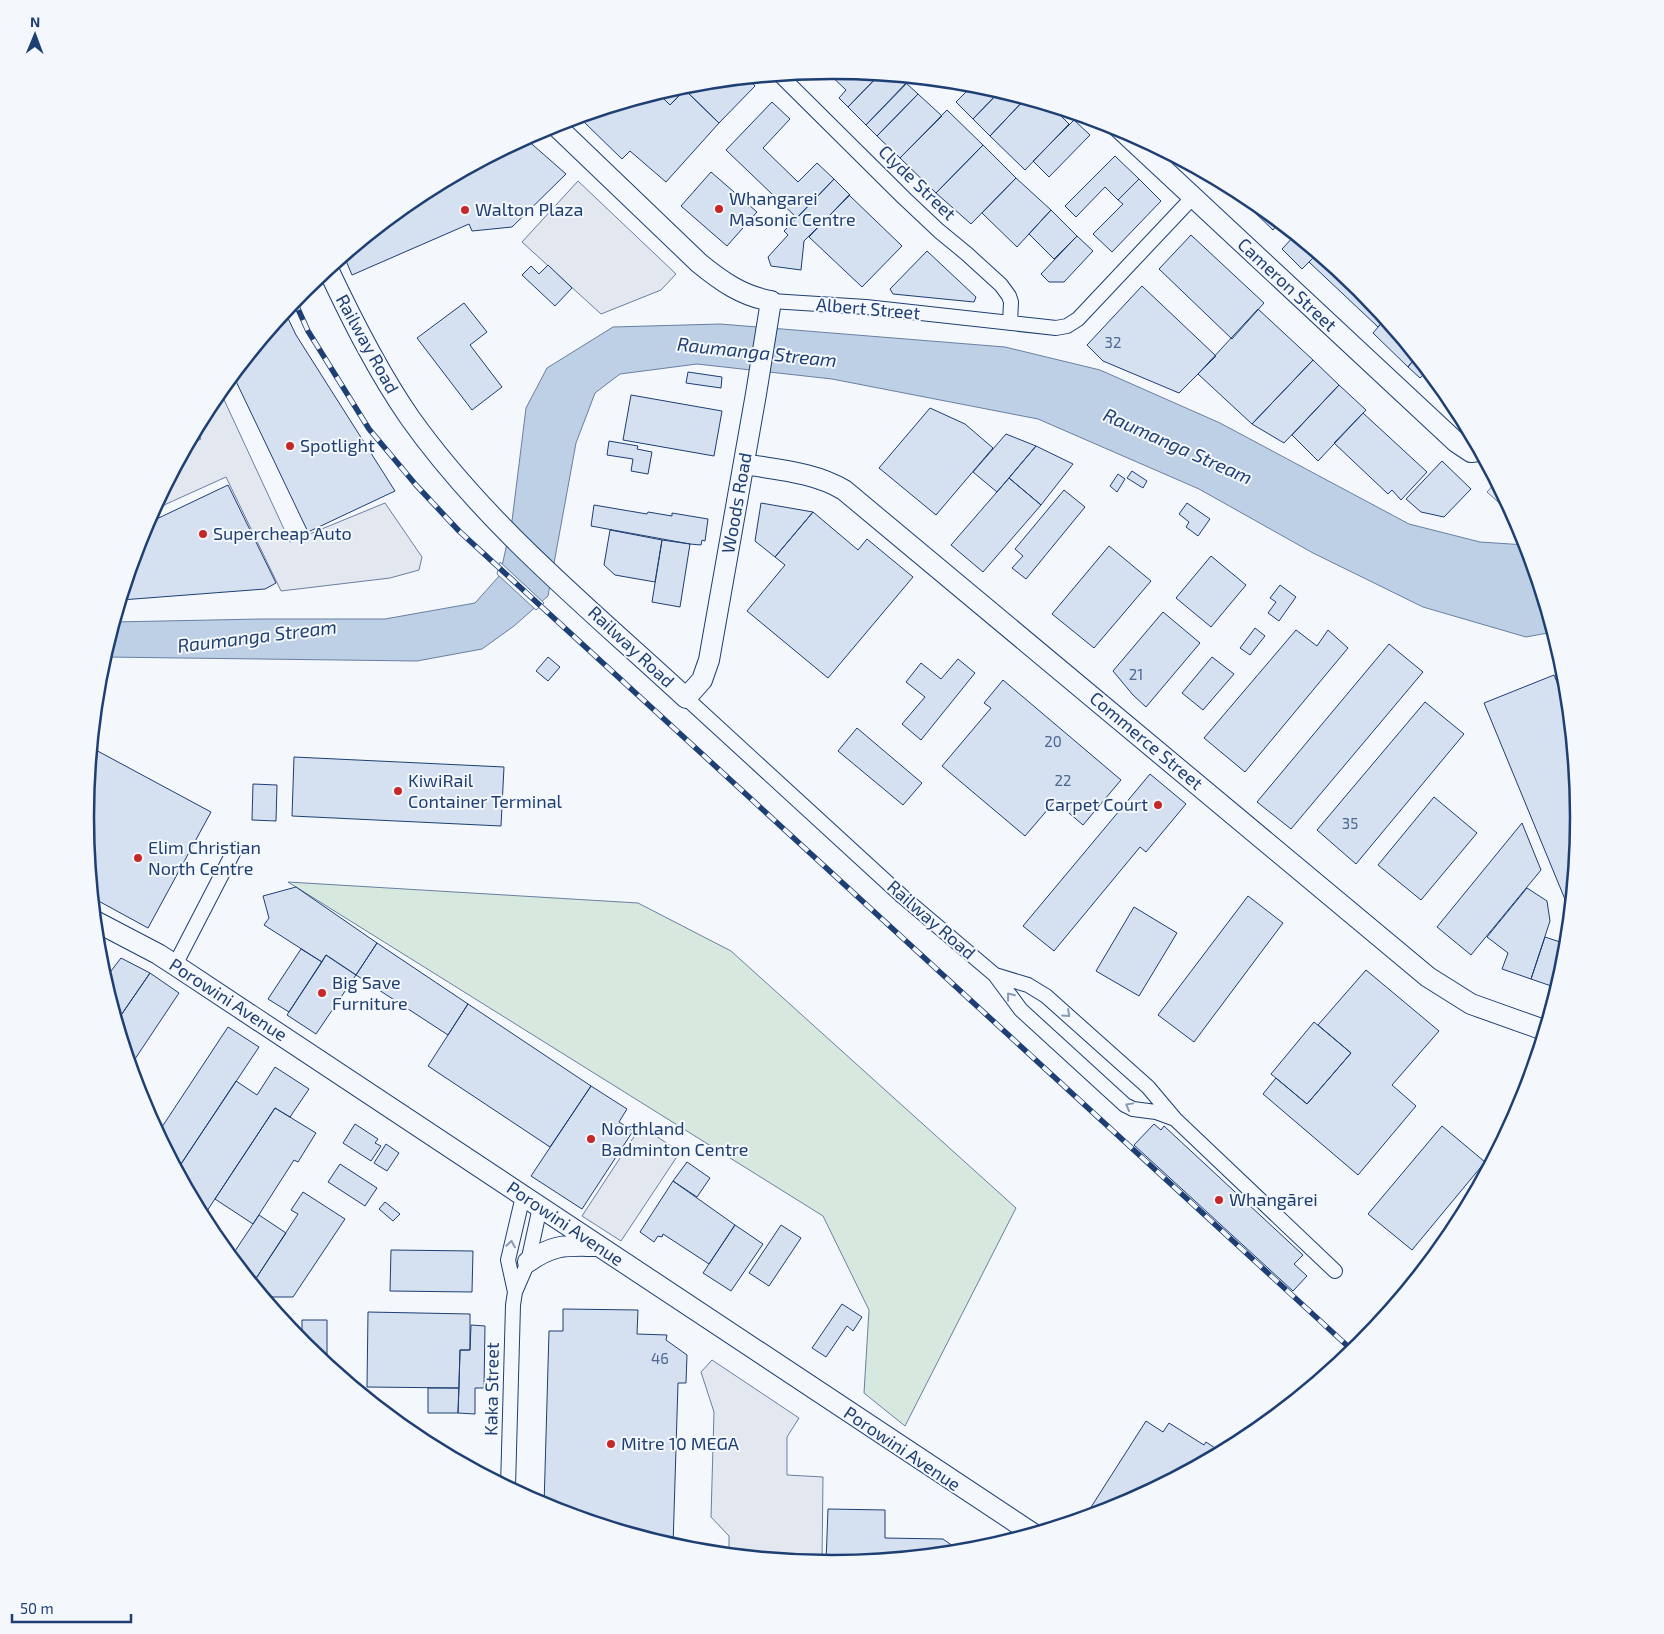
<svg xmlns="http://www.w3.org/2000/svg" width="1664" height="1634" font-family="'Exo 2',sans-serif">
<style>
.green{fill:#d7e8df;stroke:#687fa3}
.parking{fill:#e3e8f0;stroke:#687fa3}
.water{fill:#bed0e5;stroke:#687fa3}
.pier{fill:#f4f7fb;stroke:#687fa3}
.building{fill:#d5e0f0;stroke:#1d3f73}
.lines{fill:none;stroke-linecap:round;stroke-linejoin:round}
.street-casing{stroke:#1d3f73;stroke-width:16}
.secondary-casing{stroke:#1d3f73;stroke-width:22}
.street{stroke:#f4f7fb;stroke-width:14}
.secondary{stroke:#f4f7fb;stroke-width:20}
.rail-casing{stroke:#1d3f73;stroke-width:5.5}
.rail{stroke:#f4f7fb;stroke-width:4;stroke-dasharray:11;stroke-linecap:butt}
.oneway{stroke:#889bb7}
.poi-dot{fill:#c62828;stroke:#f4f7fb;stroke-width:2}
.labels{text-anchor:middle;stroke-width:4;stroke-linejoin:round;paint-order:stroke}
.number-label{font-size:15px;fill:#4b6792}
.street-label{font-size:18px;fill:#1d3f73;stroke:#f4f7fb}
.poi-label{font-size:18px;fill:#1d3f73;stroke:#f4f7fb;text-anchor:start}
.water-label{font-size:19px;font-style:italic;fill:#1d3f73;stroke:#f4f7fb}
.rim{fill:none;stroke:#1d3f73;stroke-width:2.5}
</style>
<rect width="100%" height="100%" fill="#f4f7fb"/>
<path class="green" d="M288 882 638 903 731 951 1016 1208 905 1426 864 1393 869 1310 823 1216Z"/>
<path class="parking" d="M578 181 676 274 661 290 601 314 522 242Z
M220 391 290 542 385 503 422 557 419 570 390 578 281 591 226 477 153 510 188 445 201 439 196 431 211 402Z
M1496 482 1515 517 1487 492Z
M641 1126 680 1152 621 1241 582 1216Z
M712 1360 799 1418 787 1437V1475L823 1477 822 1563 729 1554V1536L711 1517 714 1412 701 1372Z"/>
<path class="water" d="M720 324 1005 347 1100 370 1220 423 1409 524 1480 542 1526 545 1553 632 1526 637 1423 607 1313 553 1199 489 1038 419 832 379 697 364 620 374 595 393 576 443 548 596 514 626 482 649 417 661 104 657 114 622 261 619H385L475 603 500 575 512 521 526 408 547 368 613 327Z"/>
<path class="pier" d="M500 562 544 603 536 610 497 574Z"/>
<path class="building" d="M829 70H832L879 75 848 107 839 98 846 90 827 72Z
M879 75 912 78 866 125 848 107Z
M748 78 755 86 719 123 685 90 690 84Z
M906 83 918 94 877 136 866 125Z
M687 84H690L670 105 658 93Z
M974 84 1000 91 973 119 956 102Z
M685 90 719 123 666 182 630 151 622 159 584 122 593 113 658 93 670 105Z
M1000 91 1025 99 990 136 973 119Z
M918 94 942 116 900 158 877 136Z
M1025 99 1052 107 1069 124 1025 170 990 136Z
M772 102 790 119 763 148 798 182 817 163 834 179 797 218 726 150Z
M947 110 983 145 936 193 900 158Z
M593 113 584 122 578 117Z
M1074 120 1090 135 1049 177 1033 161Z
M525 138 566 174 512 227 472 231 469 224 352 275 344 256 417 196Z
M983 145 1016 178 971 224 936 193Z
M1115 156 1139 179 1118 200 1105 187 1076 217 1065 206Z
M711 172 757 212 727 246 681 206Z
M1016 178 1051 210 1017 247 982 213Z
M834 179 850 195 804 241 801 270 771 266 768 257 788 235 784 231Z
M1139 179 1161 201 1112 252 1093 234 1123 204 1118 200Z
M1226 185 1247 196 1279 222 1273 230Z
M849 195 902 246 862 287 809 237Z
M1051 210 1077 236 1054 259 1029 234Z
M1191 235 1264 303 1232 339 1159 269Z
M1295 235 1317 254 1302 269 1282 249Z
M1077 236 1093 251 1064 282H1049L1041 274Z
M927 251 976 297 974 302 893 294 890 289Z
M1317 254 1360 289 1385 319 1378 327 1309 262Z
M548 265 572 288 555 306 522 275 531 266 539 274Z
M1142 286 1216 356 1179 393 1103 361 1087 345Z
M464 303 487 332 470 345 502 387 472 410 417 338Z
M1258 309 1313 360 1252 424 1198 374Z
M285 312 296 335 395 491 308 532 233 375Z
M1385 319 1416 357 1408 367 1373 333Z
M1416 357 1427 371 1420 378 1408 367Z
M1313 360 1339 385 1284 443 1252 424Z
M688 372 722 377 721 388 686 383Z
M1339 385 1366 410 1318 461 1292 435Z
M631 395 722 411 714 456 623 440Z
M930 408 965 424 993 448 936 515 879 468Z
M1363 413 1427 472 1401 500 1392 490 1388 494 1334 443Z
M1006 434 1036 446 997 492 973 472Z
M609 441 638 446 637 449 652 452 648 474 631 471 633 459 607 455Z
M1036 446 1073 464 1041 505 1009 478Z
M1442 461 1471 489 1444 517 1421 512 1406 499Z
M1132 471 1147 481 1143 488 1127 478Z
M1118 474 1125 479 1117 492 1110 486Z
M1009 478 1041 505 983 572 951 545Z
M228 485 276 583 265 589 121 600 142 531 146 524Z
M1064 490 1085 507 1026 579 1012 568 1023 556 1015 549Z
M761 503 813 512 775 557 755 541Z
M1187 503 1210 519 1198 536 1186 527 1189 522 1179 514Z
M594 505 647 514 648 512 672 516V513L708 519 705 541 702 540 701 545 690 544 591 526Z
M813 512 858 550 867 539 913 577 828 678 747 611 785 565 775 557Z
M610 530 662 540 655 582 615 575 604 565Z
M662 540 690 544 680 607 652 602Z
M1109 546 1151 581 1094 648 1052 614Z
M1211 556 1246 585 1211 627 1176 598Z
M1280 585 1296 597 1279 621 1268 613 1276 602 1270 598Z
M1163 612 1200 643 1146 707 1133 695 1113 671Z
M1255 628 1265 636 1250 655 1240 648Z
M1296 630 1317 646 1328 630 1348 648 1245 772 1204 738Z
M1389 644 1423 672 1291 829 1257 802Z
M548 657 560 667 548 681 536 671Z
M1212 657 1234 674 1203 710 1182 693Z
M958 659 975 673 921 740 902 724 925 697 906 682 921 663 941 679Z
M1554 675 1569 711 1579 817 1569 909 1484 703Z
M1003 680 1121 780 1083 825 1055 801 1025 836 942 766 991 708 984 703Z
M1425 702 1464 734 1356 864 1317 830Z
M857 728 922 783 903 805 838 751Z
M92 748 211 812 148 928 93 898 85 817Z
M294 757 504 767 501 826 292 816Z
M1150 774 1186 804 1146 852 1140 847 1054 951 1023 926Z
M253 784 277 785 276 821 252 820Z
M1434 797 1477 833 1421 900 1378 865Z
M1522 823 1541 870 1471 955 1437 927Z
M296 887 377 943 356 975 326 955 322 962 264 925 269 918 263 896Z
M1527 888 1547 901 1550 921 1531 979 1502 969 1508 953 1487 937Z
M1248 896 1283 923 1194 1042 1158 1015Z
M1134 907 1177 933 1139 996 1096 971Z
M1545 937 1566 944 1565 963 1557 988 1531 979Z
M377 943 468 1004 448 1035 356 975Z
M301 949 322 962 289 1012 268 999Z
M326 955 356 975 316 1034 287 1015Z
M121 958 150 973 117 1021 104 977 108 970 111 971Z
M1366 970 1439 1031 1392 1085 1416 1106 1358 1175 1263 1094 1276 1078 1307 1104 1351 1053 1318 1025Z
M150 973 179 993 131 1065 117 1021Z
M468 1004 591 1086 550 1147 428 1066Z
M1314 1022 1351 1053 1307 1104 1271 1074Z
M228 1027 259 1047 177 1170 158 1133Z
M275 1067 309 1089 290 1117 275 1108 203 1217 177 1170 236 1081 257 1095Z
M591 1086 627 1109 619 1122 633 1131 582 1209 531 1176Z
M275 1108 316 1133 298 1162 294 1160 253 1224 215 1199Z
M355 1124 378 1139 375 1143 381 1146 371 1161 343 1143Z
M1154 1124 1161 1130 1164 1126 1303 1255 1294 1264 1307 1276 1293 1291 1134 1145Z
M1442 1126 1485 1162 1412 1250 1368 1214Z
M386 1144 399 1153 387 1171 374 1163Z
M687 1162 710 1178 697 1197 673 1181Z
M340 1164 377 1188 365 1206 328 1182Z
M673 1181 735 1225 709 1264 663 1234 662 1237 658 1236 654 1242 640 1232Z
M303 1192 345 1219 293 1297H264L253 1283 298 1214 291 1210Z
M385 1202 400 1214 393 1221 379 1209Z
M259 1215 286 1233 253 1283 231 1257Z
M735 1225 763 1244 731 1291 703 1273Z
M781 1225 801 1238 769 1286 749 1273Z
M1455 1228 1453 1232 1419 1274 1417 1273Z
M391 1250 473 1251 472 1292 390 1291Z
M842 1304 862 1317 853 1331 847 1326 826 1357 812 1348Z
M563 1309 638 1310 637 1334 667 1335 666 1340 687 1355 686 1383H678L673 1546 544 1506 549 1331H563Z
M368 1312 470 1314V1350H460L459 1388 367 1387Z
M302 1320H327V1364L304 1345 291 1330H302Z
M471 1325 485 1326 484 1388H475V1414L458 1413 460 1350H470Z
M428 1388H459L458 1413H428Z
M1146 1421 1163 1432 1169 1423 1204 1445 1206 1442 1221 1452 1118 1507 1088 1516 1086 1515Z
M828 1509 885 1510V1538L943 1539 960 1551 826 1563Z"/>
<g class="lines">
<defs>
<path id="street" d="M780 75 904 198 939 231 967 254 1001 285 1009 296 1011 302 1010 323
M771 301 866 307 1056 328 1067 326 1078 319 1193 197
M686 698 903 897 995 975 1021 1010 1125 1105 1133 1109 1156 1112 1175 1119
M175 965 235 849
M995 975 1028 985 1046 996 1148 1087 1175 1119 1335 1271
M515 1292 508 1260 523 1196
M508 1487 513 1305 515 1292 528 1262 540 1207"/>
<path id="secondary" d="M1118 127 1456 442 1471 452 1479 451
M328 269C352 320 378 372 410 418 486 525 591 610 686 698L702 680 709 660 756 394 771 301C742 296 721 281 699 263L554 124
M744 464C778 470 814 472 844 490L1428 977 1471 1004 1544 1030
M95 921 158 954 175 965 1032 1533
M528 1262C555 1243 567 1246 598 1246"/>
</defs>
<use href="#street" class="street-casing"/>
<use href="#secondary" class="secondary-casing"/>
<use href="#street" class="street"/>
<use href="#secondary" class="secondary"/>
<defs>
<path id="rail" d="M294 300 308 331 369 429 416 485 459 531 1353 1351"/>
</defs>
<use href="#rail" class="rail-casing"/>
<use href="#rail" class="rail"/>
</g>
<defs><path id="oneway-chevron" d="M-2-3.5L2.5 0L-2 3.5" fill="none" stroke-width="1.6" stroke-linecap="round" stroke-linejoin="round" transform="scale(1.25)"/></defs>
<g class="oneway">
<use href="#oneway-chevron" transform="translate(1010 996) rotate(-128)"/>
<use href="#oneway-chevron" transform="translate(1067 1014) rotate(42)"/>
<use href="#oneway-chevron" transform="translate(1129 1106) rotate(-151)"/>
<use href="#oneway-chevron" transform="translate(511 1244) rotate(-80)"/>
</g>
<g class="poi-dot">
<circle cx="719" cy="209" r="5"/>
<circle cx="465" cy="210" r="5"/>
<circle cx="290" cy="446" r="5"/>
<circle cx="203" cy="534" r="5"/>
<circle cx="398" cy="791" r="5"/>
<circle cx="1158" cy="805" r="5"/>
<circle cx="138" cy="858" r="5"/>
<circle cx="322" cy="993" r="5"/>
<circle cx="591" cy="1139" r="5"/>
<circle cx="1219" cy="1200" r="5"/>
<circle cx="611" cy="1444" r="5"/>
</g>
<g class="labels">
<g class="number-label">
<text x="1113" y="348">32</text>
<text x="1136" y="680">21</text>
<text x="1053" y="747">20</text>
<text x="1063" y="786">22</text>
<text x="1350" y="829">35</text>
<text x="660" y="1364">46</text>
</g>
<g class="street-label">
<text transform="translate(917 183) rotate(44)" y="6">Clyde Street</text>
<text transform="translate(1287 285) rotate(43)" y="6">Cameron Street</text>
<text transform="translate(868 309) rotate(5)" y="6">Albert Street</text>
<text transform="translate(367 344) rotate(61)" y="6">Railway Road</text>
<text transform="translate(737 503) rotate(-80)" y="6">Woods Road</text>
<text transform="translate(631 647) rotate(43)" y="6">Railway Road</text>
<text transform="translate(1146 741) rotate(40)" y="6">Commerce Street</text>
<text transform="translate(931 920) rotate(41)" y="6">Railway Road</text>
<text transform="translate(228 1000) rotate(33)" y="6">Porowini Avenue</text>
<text transform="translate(565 1224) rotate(34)" y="6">Porowini Avenue</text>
<text transform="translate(492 1389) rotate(-89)" y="6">Kaka Street</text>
<text transform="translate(902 1449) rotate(34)" y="6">Porowini Avenue</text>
</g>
<g class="poi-label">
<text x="729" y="205">Whangarei<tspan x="729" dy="21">Masonic Centre</tspan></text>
<text x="475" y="216">Walton Plaza</text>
<text x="300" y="452">Spotlight</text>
<text x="213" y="540">Supercheap Auto</text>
<text x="408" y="787">KiwiRail<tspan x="408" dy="21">Container Terminal</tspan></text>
<text x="1148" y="811" text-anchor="end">Carpet Court</text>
<text x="148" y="854">Elim Christian<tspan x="148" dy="21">North Centre</tspan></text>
<text x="332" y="989">Big Save<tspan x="332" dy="21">Furniture</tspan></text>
<text x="601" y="1135">Northland<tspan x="601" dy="21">Badminton Centre</tspan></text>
<text x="1229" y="1206">Whangārei</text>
<text x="621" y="1450">Mitre 10 MEGA</text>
</g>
<g class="water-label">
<text transform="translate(757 352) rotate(6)" y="7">Raumanga Stream</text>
<text transform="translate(1178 446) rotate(24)" y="7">Raumanga Stream</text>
<text transform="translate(257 636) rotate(-7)" y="7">Raumanga Stream</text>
</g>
</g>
<path d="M0 0H1664V1634H0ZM94 817a738 738 0 1 1 1476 0a738 738 0 1 1-1476 0Z" fill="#f4f7fb" fill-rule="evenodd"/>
<path class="rim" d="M94 817a738 738 0 1 1 1476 0a738 738 0 1 1-1476 0Z"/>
<g transform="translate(35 35) rotate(1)" stroke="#f4f7fb" stroke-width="4" paint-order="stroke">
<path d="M0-4L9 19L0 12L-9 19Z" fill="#1d3f73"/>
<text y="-8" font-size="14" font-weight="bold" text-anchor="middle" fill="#1d3f73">N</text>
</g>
<path d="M12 1614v8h119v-8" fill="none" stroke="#1d3f73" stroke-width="2.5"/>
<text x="20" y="1614" font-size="15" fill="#1d3f73" stroke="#f4f7fb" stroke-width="4" paint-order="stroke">50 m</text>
</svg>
